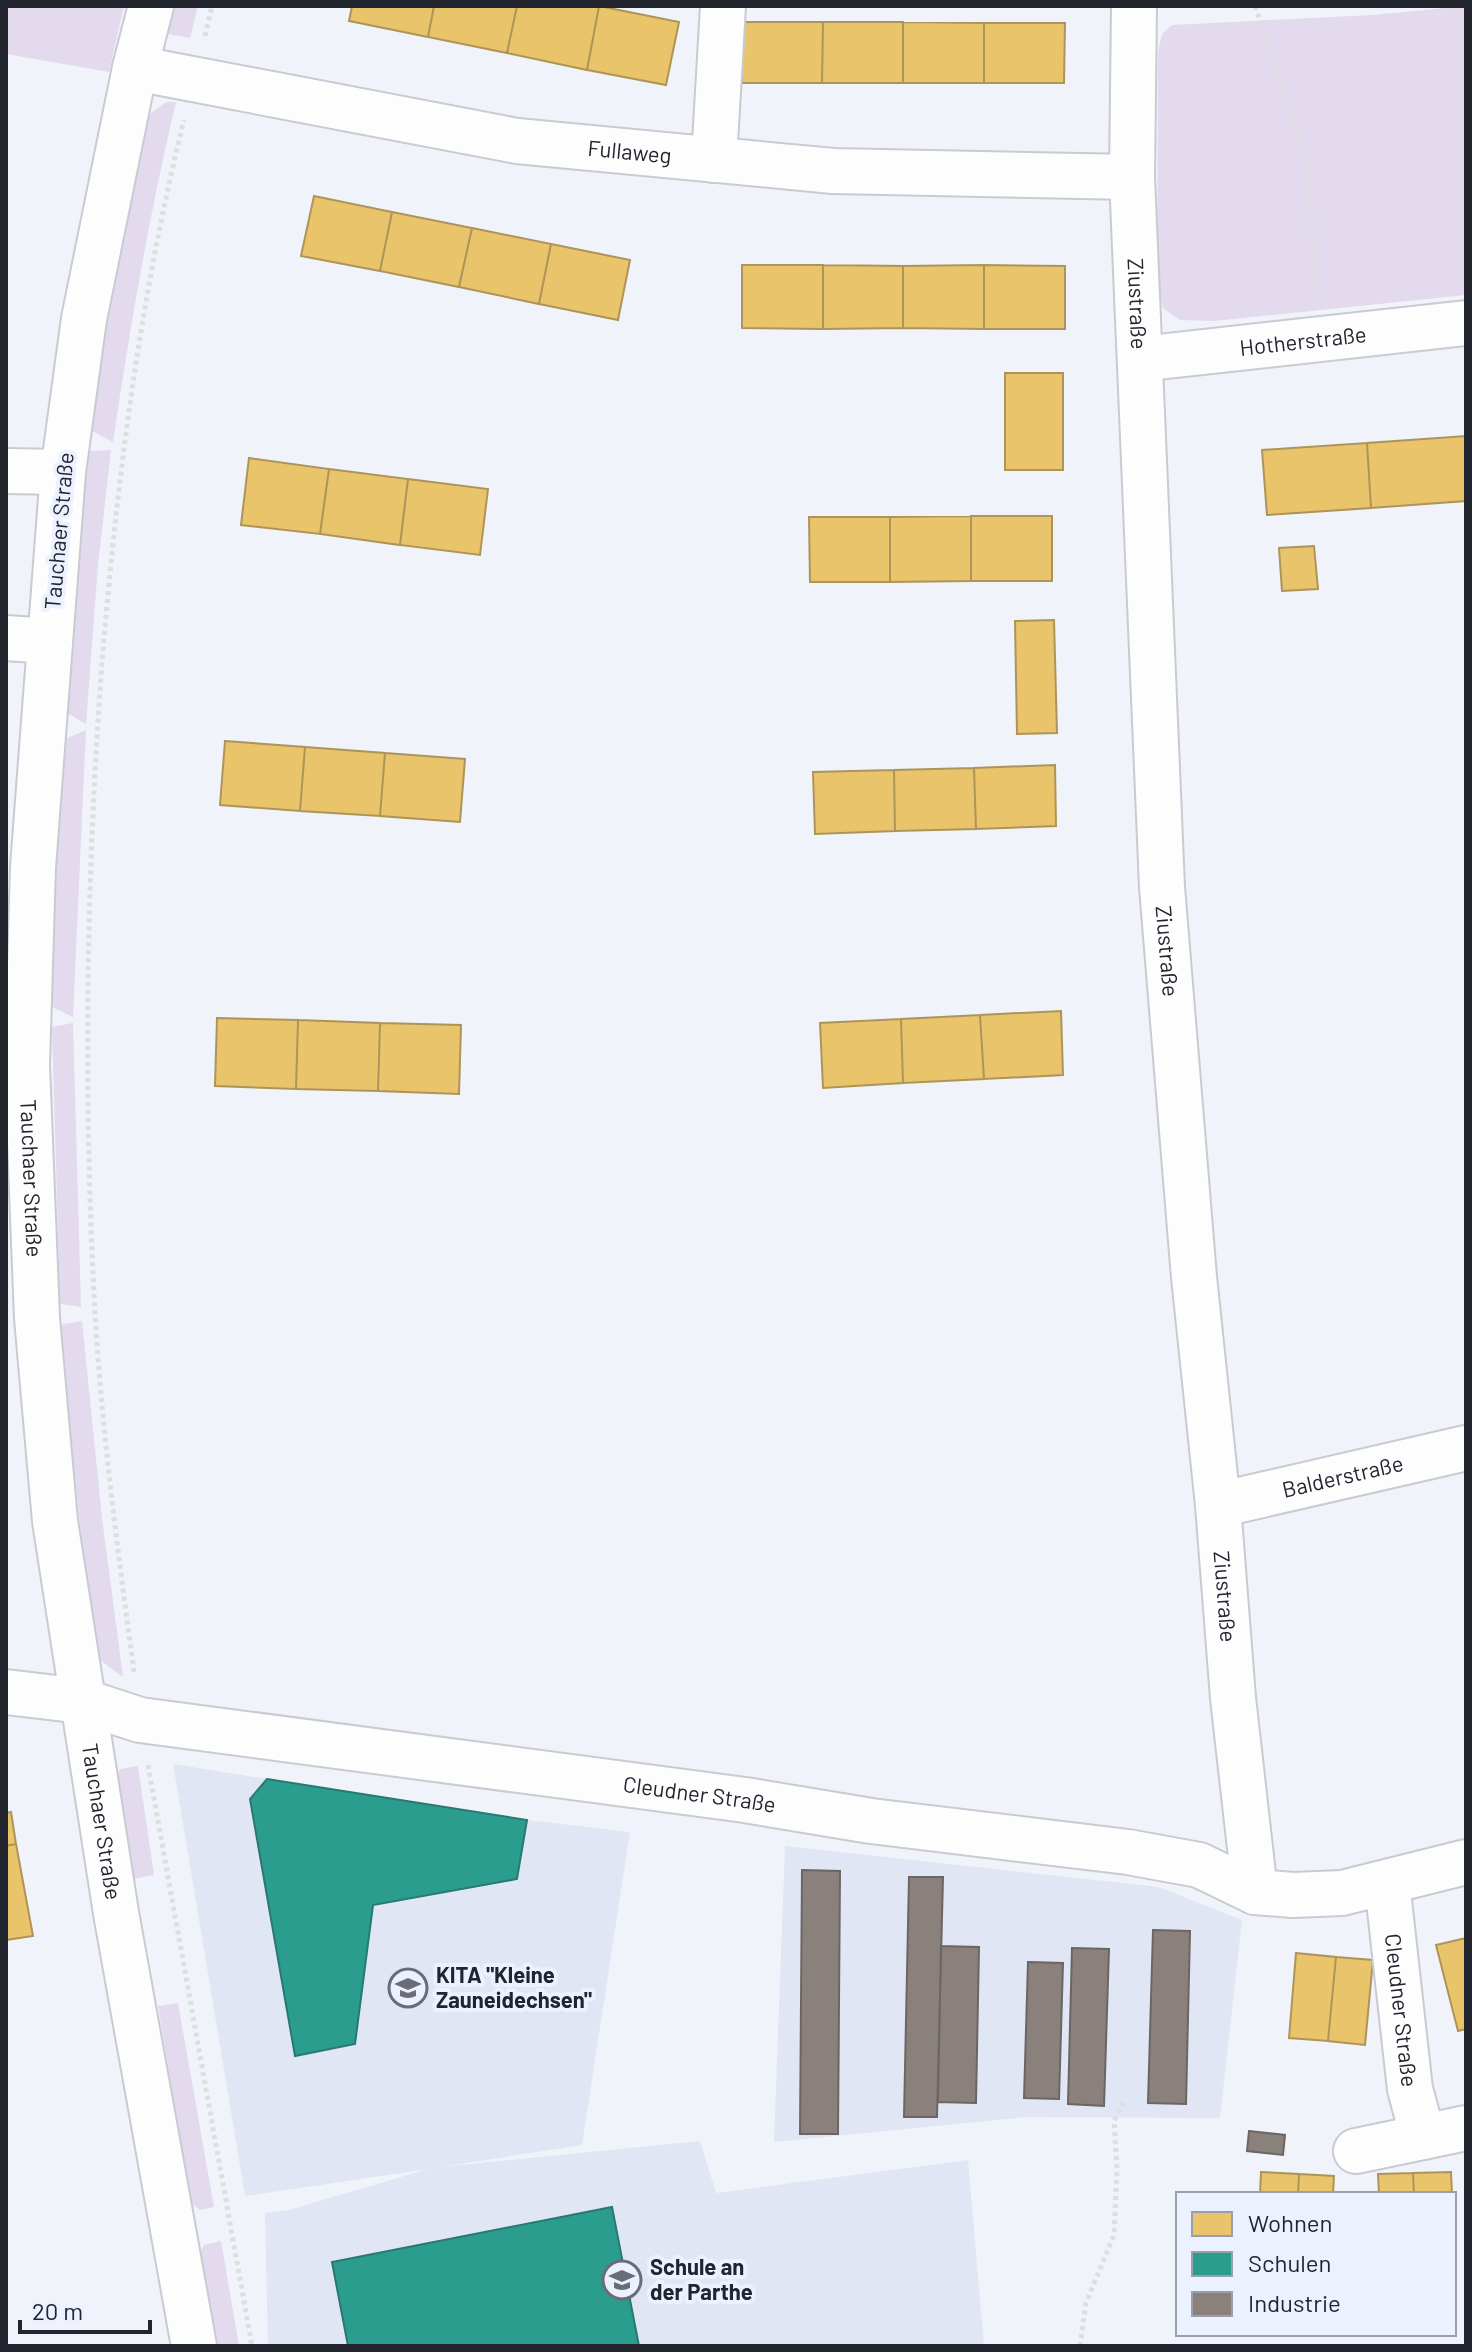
<svg xmlns="http://www.w3.org/2000/svg" width="1472" height="2352" font-family="Barlow,sans-serif">
<style>
.built{fill:#e0e6f3}
.green{fill:#e4daed}
.homes{fill:#e9c46a;stroke:#ad9458;stroke-width:2}
.schools{fill:#2a9d8f;stroke:#287972;stroke-width:2}
.industry{fill:#8a817c;stroke:#6b6565;stroke-width:2}
.lines{fill:none;stroke-linecap:round;stroke-linejoin:round}
.minor-casing{stroke:#c8cbd2;stroke-width:48}
.major-casing{stroke:#c8cbd2;stroke-width:48}
.path{stroke:#dcdee0;stroke-width:5;stroke-dasharray:4 4;stroke-linecap:butt}
.minor{stroke:#fdfdfe;stroke-width:44}
.major{stroke:#fdfdfe;stroke-width:44}
.labels{text-anchor:middle;stroke-width:8;stroke-linejoin:round;paint-order:stroke}
.street-label{font-size:22px;fill:#22252e;stroke:#ebf1ff}
.poi-label{font-size:22px;font-weight:bold;fill:#22252e;stroke:#ebf1ff;text-anchor:start}
</style>
<rect width="100%" height="100%" fill="#f0f3fa"/>
<path class="built" d="M173 1764 527 1820 630 1832 582 2145 441 2167 700 2141 716 2193 968 2160 984 2346H268L265 2213 289 2210 428 2169 245 2196Z
M785 1846 1159 1887 1242 1920 1220 2118 1027 2117 774 2142Z"/>
<path class="green" d="M6 6H124L109 72 6 54Z
M175 6H198L190 38 168 34Z
M1466 6V295L1214 321 1180 320 1163 308 1157 286 1158 52 1162 34 1172 25 1373 15Z
M166 102H176C149 215 130 328 113 442L92 431 107 310 134 175 149 115Z
M111 450 98 565 86 724 65 712 76 565 89 451Z
M86 730 73 1017 52 1007 55 867 63 740Z
M73 1023 81 1307 60 1304 52 1027Z
M82 1321 102 1518 123 1677 101 1661 96 1645 79 1516 60 1325Z
M138 1766 154 1875 133 1879 116 1779 120 1769Z
M178 2003 214 2207 200 2210 191 2203 158 2006Z
M221 2241 239 2346H218L199 2254 204 2245Z"/>
<path class="homes" d="M352 6H434L428 37 349 21Z
M434 6H517L507 53 428 37Z
M517 6H599L587 70 507 53Z
M599 6 679 22 666 85 587 70Z
M742 22H823L822 83H742Z
M823 22H903V83H822Z
M903 22 984 23V83H903Z
M984 23H1065L1064 83H984Z
M314 196 392 212 380 271 301 256Z
M392 212 472 228 459 287 380 271Z
M472 228 551 244 539 304 459 287Z
M551 244 630 260 618 320 539 304Z
M742 265H823V329L742 328Z
M823 265 903 266V328L823 329Z
M984 265 1065 266V329H984Z
M984 265V329L903 328V266Z
M1005 373H1063V470H1005Z
M1466 436V501L1371 508 1367 443Z
M1367 443 1371 508 1267 515 1262 450Z
M249 458 329 469 320 534 241 525Z
M329 469 408 479 400 545 320 534Z
M408 479 488 489 480 555 400 545Z
M971 516H1052V581H971Z
M971 516V581L890 582V517Z
M809 517H890V582H810Z
M1314 546 1318 589 1282 591 1279 548Z
M1054 620 1057 733 1017 734 1015 621Z
M225 741 305 747 300 811 220 805Z
M305 747 385 753 380 816 300 811Z
M385 753 465 759 460 822 380 816Z
M1055 765 1056 826 976 829 974 768Z
M974 768 976 829 895 831 894 770Z
M894 770 895 831 815 834 813 772Z
M1061 1011 1063 1075 984 1079 980 1015Z
M980 1015 984 1079 903 1083 901 1019Z
M217 1018 298 1020 296 1089 215 1086Z
M901 1019 903 1083 823 1088 820 1023Z
M298 1020 380 1023 378 1091 296 1089Z
M380 1023 461 1025 459 1094 378 1091Z
M11 1812 16 1844 6 1846V1813Z
M16 1844 33 1936 6 1940V1846Z
M1466 1938V2029L1458 2031 1436 1945Z
M1296 1953 1336 1957 1328 2041 1289 2038Z
M1336 1957 1373 1960 1365 2045 1328 2041Z
M1261 2172 1299 2174 1298 2194H1260Z
M1451 2172 1452 2194H1414L1413 2173Z
M1413 2173 1414 2194H1379L1378 2174Z
M1299 2174 1334 2176 1333 2194H1298Z"/>
<path class="schools" d="M267 1779 527 1820 517 1879 373 1905 355 2044 295 2056 250 1799Z
M612 2207 639 2346H348L332 2262Z"/>
<path class="industry" d="M802 1870 840 1871 838 2134H800Z
M909 1877H943L937 2117H904Z
M1153 1930 1190 1931 1186 2104 1148 2103Z
M941 1946 979 1947 976 2103 938 2102Z
M1072 1948 1109 1949 1104 2106 1068 2104Z
M1028 1962 1063 1963 1059 2099 1024 2098Z
M1249 2131 1285 2135 1283 2155 1247 2151Z"/>
<g class="lines">
<defs>
<g id="minor">
<path id="s1" d="M1134 6 1132 177 1162 887 1194 1277 1218 1505 1233 1698 1255 1892"/>
<path id="s2" d="M135 68 517 141 833 171 1132 177"/>
<path d="M714 160 723 6"/>
<path id="s3" d="M1140 359 1466 323"/>
<path d="M6 471 63 472"/>
<path d="M6 638 50 641"/>
<path id="s4" d="M1218 1505 1466 1448"/>
<path id="s5" d="M6 1692 82 1701 140 1720 745 1800 871 1821 1128 1852 1199 1865 1255 1892 1293 1895 1342 1893 1466 1862"/>
<path id="s6" d="M1387 1883 1410 2089 1423 2137"/>
<path d="M1356 2151 1466 2128"/>
</g>
<g id="major">
<path id="s7" d="M151 6 135 68 84 319 63 472 33 867 27 1065 37 1318 55 1521 116 1913 194 2346"/>
</g>
</defs>
<use href="#minor" class="minor-casing"/>
<use href="#major" class="major-casing"/>
<path class="path" d="M1255 6 1307 154 1316 295
M205 36 212 6
M134 1672C118 1553 102 1433 95 1313 83 1096 86 879 102 662 117 480 140 297 184 120
M148 1765 252 2346
M1080 2346 1086 2303 1114 2235 1117 2171 1114 2121 1125 2099"/>
<use href="#minor" class="minor"/>
<use href="#major" class="major"/>
</g>
<defs>
<symbol id="school-ring" viewBox="-11 -11 22 22"><circle r="9.5" fill="#ebf1ff" stroke="#6a6d75" stroke-width="1.5"/><path d="M0-5L7-2L0 1L-7-2ZM-4 1L0 2.5L4 1V4Q0 6-4 4Z" fill="#6a6d75"/></symbol>
</defs>
<g fill-rule="evenodd">
<use href="#school-ring" x="386" y="1966" width="44" height="44"/>
<use href="#school-ring" x="600" y="2258" width="44" height="44"/>
</g>
<g class="labels">
<g class="street-label">
<text dy="8" stroke="none"><textPath href="#s2" startOffset="502">Fullaweg</textPath></text>
<text dy="8" stroke="none"><textPath href="#s1" startOffset="298">Ziustraße</textPath></text>
<text dy="8" stroke="none"><textPath href="#s3" startOffset="164">Hotherstraße</textPath></text>
<text transform="translate(59 531) rotate(-85)" y="8">Tauchaer Straße</text>
<text dy="8" stroke="none"><textPath href="#s1" startOffset="946">Ziustraße</textPath></text>
<text dy="8" stroke="none"><textPath href="#s7" startOffset="1182">Tauchaer Straße</textPath></text>
<text dy="8" stroke="none"><textPath href="#s4" startOffset="128">Balderstraße</textPath></text>
<text dy="8" stroke="none"><textPath href="#s1" startOffset="1594">Ziustraße</textPath></text>
<text dy="8" stroke="none"><textPath href="#s5" startOffset="702">Cleudner Straße</textPath></text>
<text dy="8" stroke="none"><textPath href="#s7" startOffset="1830">Tauchaer Straße</textPath></text>
<text dy="8" stroke="none"><textPath href="#s6" startOffset="128">Cleudner Straße</textPath></text>
</g>
<g class="poi-label">
<text x="436" y="1983">KITA "Kleine<tspan x="436" dy="25">Zauneidechsen"</tspan></text>
<text x="650" y="2275">Schule an<tspan x="650" dy="25">der Parthe</tspan></text>
</g>
</g>
<rect width="1472" height="2352" fill="none" stroke="#22252e" stroke-width="16"/>
<rect x="1176" y="2192" width="280" height="144" fill="#ebf1ff" stroke="#9b9fab" stroke-width="2"/>
<rect x="1192" y="2212" width="40" height="24" fill="#e9c46a" stroke="#9b9fab" stroke-width="2"/>
<text x="1248" y="2232" font-size="24" fill="#22252e">Wohnen</text>
<rect x="1192" y="2252" width="40" height="24" fill="#2a9d8f" stroke="#9b9fab" stroke-width="2"/>
<text x="1248" y="2272" font-size="24" fill="#22252e">Schulen</text>
<rect x="1192" y="2292" width="40" height="24" fill="#8a817c" stroke="#9b9fab" stroke-width="2"/>
<text x="1248" y="2312" font-size="24" fill="#22252e">Industrie</text>
<path d="M20 2320v12h130v-12" fill="none" stroke="#22252e" stroke-width="4"/>
<text x="32" y="2320" font-size="24" fill="#22252e" stroke="#ebf1ff" stroke-width="6" paint-order="stroke">20 m</text>
</svg>
